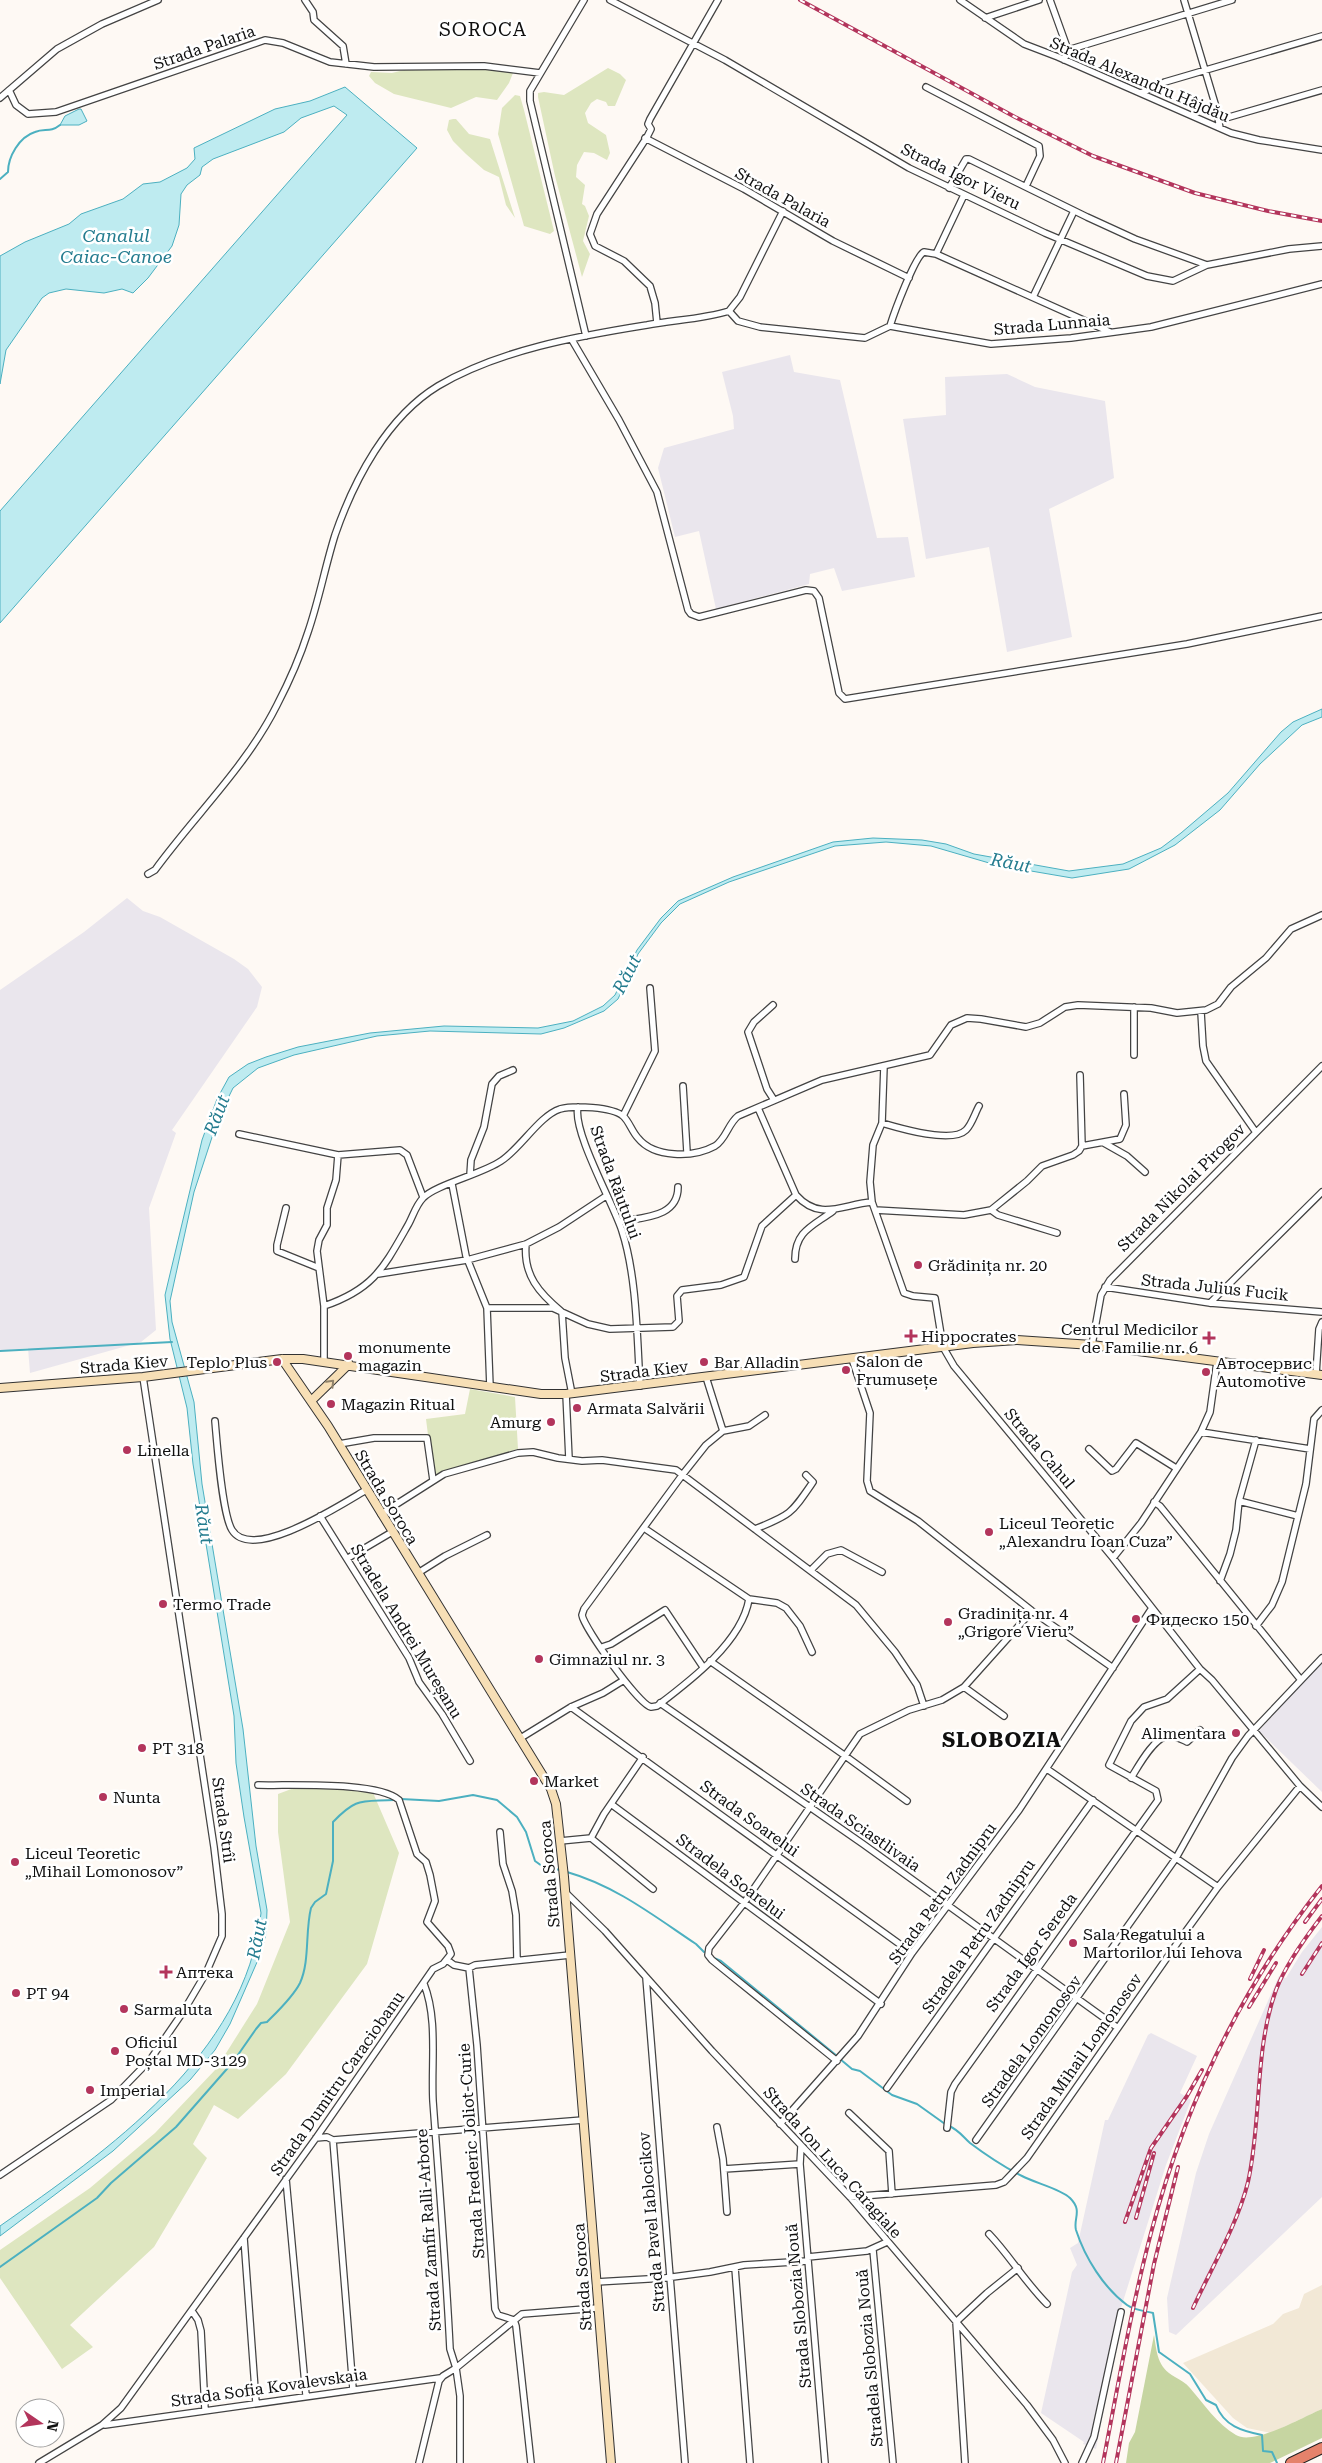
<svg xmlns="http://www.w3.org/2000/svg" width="1322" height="2463" font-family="'Roboto Serif',serif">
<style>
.industrial{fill:#eae6ed}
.farmland{fill:#f2e8d6}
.green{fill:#dee6c0}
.forest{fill:#c6d5a1}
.water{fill:#beebf0;stroke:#4cb0c0}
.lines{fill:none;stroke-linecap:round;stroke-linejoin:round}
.stream{stroke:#4cb0c0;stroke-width:2}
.street-casing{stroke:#434343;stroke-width:8}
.secondary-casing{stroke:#323232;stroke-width:10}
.highway-casing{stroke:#212121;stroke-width:12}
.street{stroke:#fff;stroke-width:5.5}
.secondary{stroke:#f7dfb6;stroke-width:8}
.highway{stroke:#e5826b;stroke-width:10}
.rail-casing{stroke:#b3355c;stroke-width:4}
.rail{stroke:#fff;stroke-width:2;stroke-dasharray:5.5;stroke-linecap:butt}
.oneway{stroke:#8f826b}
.poi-dot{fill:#b3355c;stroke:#fff;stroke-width:2}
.labels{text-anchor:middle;stroke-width:5;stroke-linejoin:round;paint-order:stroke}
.street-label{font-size:16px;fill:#101010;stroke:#fff}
.poi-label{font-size:16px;fill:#101010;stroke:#fff;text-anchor:start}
.water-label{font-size:18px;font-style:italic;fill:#247c8f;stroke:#fff}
.quarter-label{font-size:19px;letter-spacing:1px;fill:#101010;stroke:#fff}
.district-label{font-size:21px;font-weight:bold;letter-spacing:1px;fill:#101010;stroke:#fff}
</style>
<rect width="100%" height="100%" fill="#fef9f4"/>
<path class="industrial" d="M790 355 794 372 840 380 877 538 908 537 915 577 842 591 834 568 810 574 809 584 716 609 699 531 675 537 658 468 664 448 734 429 733 416 722 372Z
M1007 374 1035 387 1105 401 1114 478 1049 509 1072 637 1007 652 989 547 926 559 903 419 946 415 945 377Z
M127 898 143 911 160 917 234 959 248 969 262 987 257 1007 172 1130 176 1133 149 1208 156 1330 141 1342 30 1373 28 1348 0 1351V990L84 932Z
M1322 1659V1792L1259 1731Z
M1322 1927V2197L1176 2335 1169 2332 1167 2298 1196 2173 1209 2134 1279 1976 1286 1978 1302 1952Z
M1151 2033 1197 2056 1180 2093 1191 2100 1166 2165 1120 2311 1123 2313 1096 2449 1083 2444 1084 2442 1041 2413 1072 2272 1077 2265 1070 2248 1078 2243 1105 2120H1108L1148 2035Z"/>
<path class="farmland" d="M1322 2285V2409L1271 2433 1247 2428 1233 2418 1183 2363 1273 2324 1283 2314 1299 2308 1304 2294Z"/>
<path class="green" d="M608 68 620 74 626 80 615 106H608L606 102 597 99 591 103 585 113 588 123 606 135 610 153 607 160 594 153 584 152 577 165 576 177 585 185 582 204 585 206 589 216 583 241 590 254 582 277 555 176 538 97V93L544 92 564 95Z
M408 69 505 70H511L513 73 509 83 497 100 476 97 451 108 394 94 375 83 369 76 371 72 392 73Z
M515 95 520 96 524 110 554 231 550 234 524 226 498 134 502 108Z
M453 119H456L469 134 490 139 515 218 506 205 499 177 484 170 466 154 453 141 447 130 449 120Z
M470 1389 515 1397 518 1449 433 1475 426 1419 465 1414Z
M294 1788H371L399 1853 367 1964 286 2074 238 2119 214 2105 193 2144 207 2158 154 2247 70 2325 93 2347 62 2369 0 2278V2250L90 2188 155 2133 216 2069 257 2004 290 1922 278 1832V1794Z"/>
<path class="forest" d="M1154 2335C1157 2353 1157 2367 1175 2377 1180 2380 1186 2383 1190 2388 1204 2404 1217 2424 1236 2435 1253 2446 1303 2417 1322 2409V2438L1270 2463H1126L1129 2443 1135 2432Z"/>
<path class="water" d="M345 87 417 148 0 623V511L347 115 334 106 301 118 284 132 213 159 202 167 200 175 187 185 181 194 179 225 172 246 148 278 133 293 122 289 104 293 66 289 49 293 42 298 6 350 0 384V256L25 242 69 224 81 214 123 199 143 184 160 182 187 168 195 159 194 148 275 109 310 101Z
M79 109H81L87 121 79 125H60L65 116Z
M1322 709V717L1302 725 1260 764 1220 810 1175 845 1129 869 1072 878 996 865 931 846 886 842 835 846 729 882 680 904 661 923 638 954 618 999 604 1011 564 1028 541 1034 430 1031 377 1036 294 1055 258 1068 233 1088 218 1119 194 1192 170 1301 172 1322 194 1402 202 1484 243 1729 256 1846 267 1910 266 1934 261 1953 230 2024 215 2050 190 2080 113 2151 0 2236V2226C107 2151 246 2055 261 1913L244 1817 236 1763 234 1716 193 1464 187 1408 170 1339 165 1295 202 1140 217 1099 229 1077 248 1064 266 1057 298 1047 370 1033 444 1026 538 1028 573 1021 603 1006 615 995 637 950 661 918 678 901 733 877 833 842 873 838 922 840 946 844 974 854 1069 871 1123 864 1161 848 1181 833 1228 793 1281 732 1293 722Z"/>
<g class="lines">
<path class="stream" d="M0 179 8 172C8 157 19 137 35 132 45 128 50 133 60 125
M0 1351 172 1342
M401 1799 439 1801 473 1795 497 1800 517 1817 526 1832 535 1861 542 1866 560 1870
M567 1872C616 1886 654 1916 696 1944L704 1952
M714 1958 721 1961 837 2056
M840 2059 852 2069 860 2071 892 2095 917 2104 945 2124
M949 2126C959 2130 963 2137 970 2143 986 2155 1004 2167 1022 2176 1035 2183 1061 2189 1070 2198 1083 2211 1073 2218 1076 2230 1085 2258 1104 2288 1127 2305 1134 2310 1145 2311 1153 2313L1159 2352 1190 2374 1206 2400 1216 2405C1224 2426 1242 2431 1262 2435L1263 2451 1272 2452 1277 2463
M0 2267 97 2198 111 2183 176 2127 233 2062 256 2029 261 2023 267 2022C278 2011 293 1997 300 1983 310 1961 305 1932 311 1908L315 1902 326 1894 333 1861V1822C357 1797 361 1802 394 1800"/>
<defs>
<path id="street" d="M305 0 313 12 314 20 343 46 346 64
M584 0 530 91V101L586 336
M610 0 725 60 909 168 1045 233 1147 276 1173 281 1207 265 1289 249 1322 246
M960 0 1024 44 1058 57 1231 133 1259 140 1322 150
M1050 0 1068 50 1064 60
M1184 0 1216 107 1220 128
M985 18 1039 0
M1068 50 1232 0
M926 87 1039 146 1040 156 1026 186
M9 90 16 105 28 114 56 112 265 40 283 43 330 62 374 67 484 66 540 73
M1141 93 1165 82 1322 36
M0 98 57 49 102 24 158 0
M1219 120 1322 90
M645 138 744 189 833 241 909 278
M949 188 966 159H969L1087 217 1135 239 1207 265
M936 254 964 195
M1033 297 1074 211
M729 311 738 321 760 327 865 338 890 326 991 344 1071 338 1151 327 1322 284
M657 323 655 303 650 286 624 261 595 246 590 234 597 214 647 137 651 129 648 124 650 119 718 0
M890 326C894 313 915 256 924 252L936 254 1110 332
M572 340 619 420 657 492 688 610 691 614 699 617 806 590 814 591 819 598 839 693 845 699 1187 644 1322 616
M148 874 155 870C195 815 246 767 277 705 289 682 300 657 308 632 319 600 325 567 335 535 354 480 387 417 438 386 499 350 578 336 647 325 674 320 704 319 729 311L740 297 783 211
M773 1005 754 1022 748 1032 767 1089 774 1100
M1134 1007V1055
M1201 1012 1203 1046 1206 1061 1255 1131
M884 1066 882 1123 873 1145 870 1182 872 1202 904 1293 913 1296 935 1298 943 1347 954 1366 1113 1558 1200 1669 1212 1680 1300 1786 1322 1807
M1080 1075 1082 1146
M683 1086 687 1152
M578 1107C572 1131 614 1205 622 1231 637 1277 637 1338 640 1386
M758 1108 796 1195C820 1222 843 1204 872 1202
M623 1116 655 1051 650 988
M882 1123C899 1128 952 1144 966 1130 972 1124 975 1113 979 1106
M239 1134 338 1155 400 1150 407 1155 423 1197
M1104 1143 1127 1156 1145 1172
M470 1175 471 1160 484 1127 492 1084 499 1076 513 1070
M452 1184 466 1256 487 1308 490 1387
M286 1208 277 1245V1251L319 1268
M875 1210 964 1215 991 1210 1027 1181 1042 1166 1073 1155 1079 1151 1082 1146 1120 1139 1126 1125 1124 1094
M991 1210 998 1215 1057 1233
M619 1222C643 1217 678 1218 678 1187
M526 1244C523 1275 539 1293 562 1312L565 1358 572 1394
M795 1259C795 1231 813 1226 833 1211
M378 1274 467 1260 526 1244 559 1227 606 1196
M1105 1287 1210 1303 1322 1312
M1210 1303 1322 1192
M324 1306C374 1289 384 1267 408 1225 413 1216 416 1205 423 1198 435 1185 482 1174 501 1161 521 1148 539 1116 560 1109 574 1105 612 1107 623 1116 629 1121 632 1132 638 1138 654 1158 693 1158 715 1146 726 1139 728 1124 738 1116L822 1080 930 1055 951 1025 967 1018 981 1019 1026 1027 1040 1023 1065 1007 1078 1005 1151 1008 1177 1013 1206 1010 1218 1004 1231 987 1266 958 1291 929 1322 915
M487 1308H553L588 1324 610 1329 673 1327 679 1321 677 1296 682 1290 721 1285 744 1277 762 1226 796 1195
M1092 1345 1101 1295 1110 1280 1322 1066
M852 1359 870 1413 867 1481 870 1491 918 1521 1032 1611 1113 1668
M324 1361V1306L317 1251 319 1240 327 1225V1208L336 1180 338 1155
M1316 1374 1319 1329 1322 1322
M706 1377 723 1431 706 1445 683 1474 584 1609 582 1615C584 1628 639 1705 651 1707L657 1706C690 1681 742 1642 749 1599
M566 1394 569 1459
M215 1421C217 1443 222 1514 232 1530 252 1563 342 1504 366 1490
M723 1431 749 1426 765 1415
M1201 1432 1310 1449
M339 1444 374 1438H427L433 1480
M1089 1449 1112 1471 1116 1469 1136 1443 1176 1468
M1239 1501 1298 1516
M1154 1502 1160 1506 1301 1680
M381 1514 444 1474 518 1453 533 1452 558 1458 582 1461 602 1460 676 1470 856 1605 895 1652 917 1685 924 1706
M320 1516 409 1658 419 1682 442 1714 470 1761
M644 1528 749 1599 777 1603 786 1608 800 1626 812 1652
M755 1529C791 1515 791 1514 813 1482L806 1475
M348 1558 392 1532
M1113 1558 1141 1523 1201 1432 1210 1412 1217 1362
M811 1570 827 1554 841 1550 882 1572
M418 1573 445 1556 487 1535
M1220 1581 1230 1554 1236 1530 1239 1501 1256 1440
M1256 1626 1272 1605 1282 1582 1306 1484 1314 1419 1322 1410
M602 1647 611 1644 665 1610 703 1667
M710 1661 844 1755 907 1801
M964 1687 1004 1716
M660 1703 863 1844 1118 2028
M571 1707 912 1953
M519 1739 571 1707 603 1693 624 1680
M643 1757 604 1814 591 1838 653 1889
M1047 1769 1218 1887
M1131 1778C1138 1767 1154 1737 1168 1736 1175 1735 1181 1739 1187 1742L1200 1730
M611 1804 881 2004
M500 1832 503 1864 512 1891 516 1915 517 1960
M560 1841 591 1838
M565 1892 605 1931 712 2051 850 2197 1027 2405 1053 2440 1065 2463
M447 1960 454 1965 469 1968 475 1965 570 1955
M469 1968 477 2045 495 2309 498 2315 514 2320 516 2326 531 2463
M646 1978 685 2463
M837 2061 712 1960 708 1955 709 1948 744 1903 860 1734 909 1710 942 1700 964 1687 1032 1611
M887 2088 1093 1800
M849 2113 889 2151 892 2194
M780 2124 858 2036 912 1953 1019 1810 1152 1608
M717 2127 723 2159 727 2212
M947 2128 951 2092 955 2084 1158 1800 1156 1791 1109 1765 1131 1721 1144 1707 1167 1699 1200 1669
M316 2138 327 2137 333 2140 583 2120
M333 2140 353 2389
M976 2140 1176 1858 1232 1758 1248 1736 1322 1658
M801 2146 800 2164 825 2463
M724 2169 800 2164
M0 2175 111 2100 150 2060 183 2012 206 1973 222 1936V1914L214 1847 143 1377
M286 2179 306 2395
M850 2197 996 2185 1004 2182 1027 2158 1178 1942 1218 1887 1300 1786
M989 2234C1010 2256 1025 2282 1047 2304
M244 2238 256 2403
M873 2250 893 2463
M808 2257 867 2251 887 2242
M735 2268 750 2463
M596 2282 665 2278 710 2272 744 2265 808 2261
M192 2311 198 2320 201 2331 205 2410
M105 2425 440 2378
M39 2463 102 2425 121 2408 316 2138 433 1969 443 1964 451 1954 448 1946 427 1922 435 1901 430 1875 426 1862 417 1854 399 1800C377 1781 290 1786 258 1785
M419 2463 439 2381 443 2376 456 2368 450 2349C446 2266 439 2184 433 2101 431 2064 438 2019 424 1984
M460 2463V2396L456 2368 522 2314 598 2308
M965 2463 956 2322 987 2293 1018 2268
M1082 2463 1094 2437 1121 2312"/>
<path id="secondary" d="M282 1359 328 1426 551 1789 556 1804 564 1877 611 2463
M0 1388 143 1377 282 1359H303L541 1394H566L973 1343 1017 1340 1092 1345 1322 1375
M311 1401 349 1364"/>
<path id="highway" d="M1291 2463 1322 2448"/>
</defs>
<use href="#street" class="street-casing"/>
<use href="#secondary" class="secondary-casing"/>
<use href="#highway" class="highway-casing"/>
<use href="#street" class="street"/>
<use href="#secondary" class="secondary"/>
<use href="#highway" class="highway"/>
<defs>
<path id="rail" d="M800 0 1015 117 1093 156 1195 193 1268 211 1322 221
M1305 1922 1322 1899
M1302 1974 1322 1943
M1250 1979 1264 1950
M1249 2007 1276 1963
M1136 2218 1154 2153
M1125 2222 1151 2148 1187 2096 1202 2070
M1193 2308C1211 2269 1238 2223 1248 2182 1262 2119 1254 2051 1276 1990 1286 1964 1305 1938 1322 1916
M1103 2463C1118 2386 1131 2309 1151 2233 1184 2107 1241 1988 1322 1886
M1116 2463 1154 2264 1178 2167"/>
</defs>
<use href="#rail" class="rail-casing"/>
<use href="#rail" class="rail"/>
</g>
<defs><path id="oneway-chevron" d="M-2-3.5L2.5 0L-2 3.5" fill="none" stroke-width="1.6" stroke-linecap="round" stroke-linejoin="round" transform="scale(1.25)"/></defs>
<use class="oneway" href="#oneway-chevron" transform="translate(331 1383) rotate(-46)"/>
<g class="poi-dot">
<circle cx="918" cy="1265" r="5"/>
<path d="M908.5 1328.5h5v5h5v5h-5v5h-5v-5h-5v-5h5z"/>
<path d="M1206.5 1330.5h5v5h5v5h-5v5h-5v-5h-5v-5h5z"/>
<circle cx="348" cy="1356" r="5"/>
<circle cx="277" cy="1362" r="5"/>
<circle cx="704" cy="1362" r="5"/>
<circle cx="846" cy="1370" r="5"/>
<circle cx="1206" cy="1372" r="5"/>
<circle cx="331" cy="1404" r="5"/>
<circle cx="577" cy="1408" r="5"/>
<circle cx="551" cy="1422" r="5"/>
<circle cx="127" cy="1450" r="5"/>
<circle cx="989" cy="1532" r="5"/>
<circle cx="163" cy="1604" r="5"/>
<circle cx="1136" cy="1619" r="5"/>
<circle cx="948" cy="1622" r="5"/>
<circle cx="539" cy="1659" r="5"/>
<circle cx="1236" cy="1733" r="5"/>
<circle cx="142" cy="1748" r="5"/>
<circle cx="534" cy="1781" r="5"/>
<circle cx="103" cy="1797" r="5"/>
<circle cx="15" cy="1862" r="5"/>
<circle cx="1073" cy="1943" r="5"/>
<path d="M163.5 1964.5h5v5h5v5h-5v5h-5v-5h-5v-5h5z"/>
<circle cx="16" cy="1993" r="5"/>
<circle cx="124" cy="2009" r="5"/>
<circle cx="115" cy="2051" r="5"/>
<circle cx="90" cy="2090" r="5"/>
</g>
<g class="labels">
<g class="street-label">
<text transform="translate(204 47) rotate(-19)" y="6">Strada Palaria</text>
<text transform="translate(1140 79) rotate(23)" y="6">Strada Alexandru Hâjdău</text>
<text transform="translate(961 176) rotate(26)" y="6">Strada Igor Vieru</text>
<text transform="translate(783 197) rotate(29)" y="6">Strada Palaria</text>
<text transform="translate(1052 324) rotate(-5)" y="6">Strada Lunnaia</text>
<text transform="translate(616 1182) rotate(70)" y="6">Strada Răutului</text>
<text transform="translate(1181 1187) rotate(-45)" y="6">Strada Nikolai Pirogov</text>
<text transform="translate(1215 1287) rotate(6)" y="6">Strada Julius Fucik</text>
<text transform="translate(124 1364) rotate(-5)" y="6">Strada Kiev</text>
<text transform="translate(644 1371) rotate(-7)" y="6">Strada Kiev</text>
<text transform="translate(1040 1448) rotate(50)" y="6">Strada Cahul</text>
<text transform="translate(387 1497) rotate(59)" y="6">Strada Soroca</text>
<text transform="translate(407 1631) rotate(59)" y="6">Stradela Andrei Mureșanu</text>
<text transform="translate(750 1818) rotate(36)" y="6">Strada Soarelui</text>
<text transform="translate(224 1820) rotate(82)" y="6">Strada Strîi</text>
<text transform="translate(861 1827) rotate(35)" y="6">Strada Sciastlivaia</text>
<text transform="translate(549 1874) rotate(-95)" y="6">Strada Soroca</text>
<text transform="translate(731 1876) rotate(37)" y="6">Stradela Soarelui</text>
<text transform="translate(942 1893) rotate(-54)" y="6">Strada Petru Zadnipru</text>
<text transform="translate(978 1936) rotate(-55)" y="6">Stradela Petru Zadnipru</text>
<text transform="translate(1031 1952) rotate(-54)" y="6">Strada Igor Sereda</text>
<text transform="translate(1031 2041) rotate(-54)" y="6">Stradela Lomonosov</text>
<text transform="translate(1081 2056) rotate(-55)" y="6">Strada Mihail Lomonosov</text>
<text transform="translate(337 2083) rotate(-55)" y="6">Strada Dumitru Caraciobanu</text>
<text transform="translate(471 2151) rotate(-94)" y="6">Strada Frederic Joliot-Curie</text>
<text transform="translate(833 2162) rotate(48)" y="6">Strada Ion Luca Caragiale</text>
<text transform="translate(651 2222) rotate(-95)" y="6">Strada Pavel Iablocikov</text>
<text transform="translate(428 2230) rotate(-94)" y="6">Strada Zamfir Ralli-Arbore</text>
<text transform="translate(582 2277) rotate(-94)" y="6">Strada Soroca</text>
<text transform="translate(798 2306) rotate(-95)" y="6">Strada Slobozia Nouă</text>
<text transform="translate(869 2358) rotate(-95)" y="6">Stradela Slobozia Nouă</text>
<text transform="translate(269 2387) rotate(-8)" y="6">Strada Sofia Kovalevskaia</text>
</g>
<g class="poi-label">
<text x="928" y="1271">Grădinița nr. 20</text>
<text x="1198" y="1335" text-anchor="end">Centrul Medicilor<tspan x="1198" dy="18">de Familie nr. 6</tspan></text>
<text x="921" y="1342">Hippocrates</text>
<text x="358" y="1353">monumente<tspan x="358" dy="18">magazin</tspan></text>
<text x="856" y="1367">Salon de<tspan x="856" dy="18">Frumusețe</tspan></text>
<text x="267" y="1368" text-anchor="end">Teplo Plus</text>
<text x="714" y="1368">Bar Alladin</text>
<text x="1216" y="1369">Автосервис<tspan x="1216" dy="18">Automotive</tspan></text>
<text x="341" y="1410">Magazin Ritual</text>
<text x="587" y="1414">Armata Salvării</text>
<text x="541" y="1428" text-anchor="end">Amurg</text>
<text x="137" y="1456">Linella</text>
<text x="999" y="1529">Liceul Teoretic<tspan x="999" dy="18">„Alexandru Ioan Cuza”</tspan></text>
<text x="173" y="1610">Termo Trade</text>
<text x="958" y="1619">Gradinița nr. 4<tspan x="958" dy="18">„Grigore Vieru”</tspan></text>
<text x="1146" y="1625">Фидеско 150</text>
<text x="549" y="1665">Gimnaziul nr. 3</text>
<text x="1226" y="1739" text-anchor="end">Alimentara</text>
<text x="152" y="1754">PT 318</text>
<text x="544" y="1787">Market</text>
<text x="113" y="1803">Nunta</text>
<text x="25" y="1859">Liceul Teoretic<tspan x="25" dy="18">„Mihail Lomonosov”</tspan></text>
<text x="1083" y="1940">Sala Regatului a<tspan x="1083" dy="18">Martorilor lui Iehova</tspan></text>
<text x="176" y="1978">Аптека</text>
<text x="26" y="1999">PT 94</text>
<text x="134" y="2015">Sarmaluta</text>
<text x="125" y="2048">Oficiul<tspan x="125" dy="18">Poștal MD-3129</tspan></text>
<text x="100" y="2096">Imperial</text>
</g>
<g class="water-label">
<text x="116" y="242">Canalul<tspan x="116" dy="21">Caiac-Canoe</tspan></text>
<text transform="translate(1011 863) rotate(11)" y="6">Răut</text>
<text transform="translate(627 974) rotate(-63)" y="6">Răut</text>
<text transform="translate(217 1115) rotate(-69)" y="6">Răut</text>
<text transform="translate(204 1524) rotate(81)" y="6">Răut</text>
<text transform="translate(257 1939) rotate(-79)" y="6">Răut</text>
</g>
<g class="quarter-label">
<text x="483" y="36">SOROCA</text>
</g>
<g class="district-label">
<text x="1002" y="1747">SLOBOZIA</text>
</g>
</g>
<g transform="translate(40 2423) rotate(103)"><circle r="24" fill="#ffffff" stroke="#9f9f9f"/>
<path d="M0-4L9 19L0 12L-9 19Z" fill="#b3355c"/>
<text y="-8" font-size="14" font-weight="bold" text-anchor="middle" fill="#101010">N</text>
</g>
</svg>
